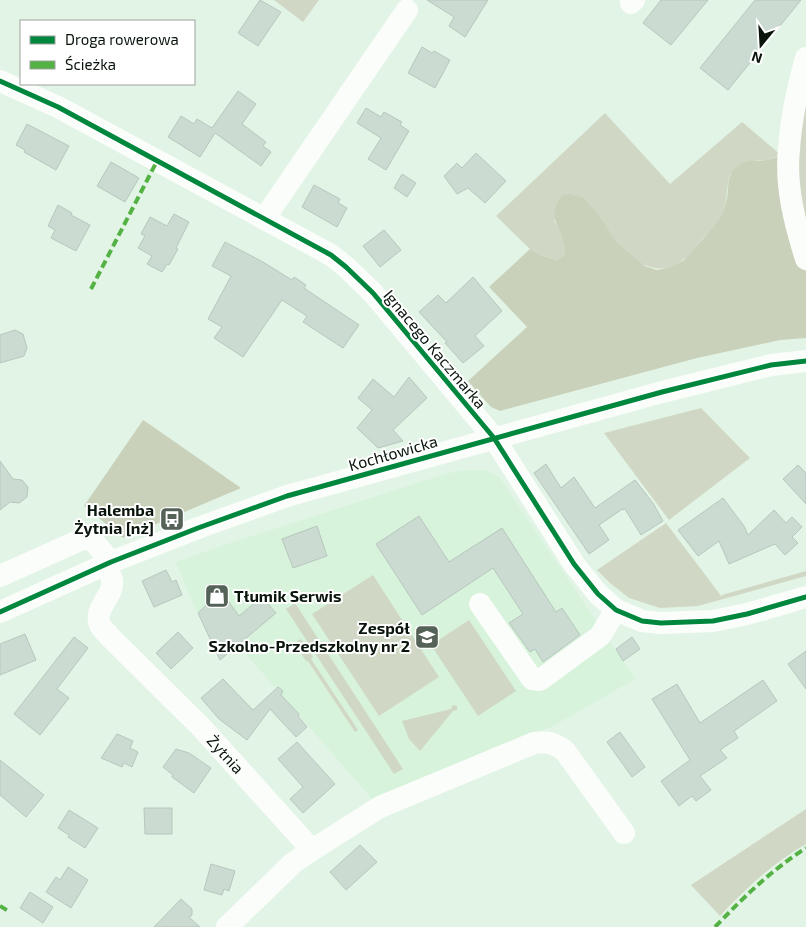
<svg xmlns="http://www.w3.org/2000/svg" width="806" height="927" font-family="'Exo 2',sans-serif">
<style>
.built{fill:#d7f3db}
.green{fill:#d0d8c5}
.forest{fill:#c9d1ba}
.building{fill:#cbdbd2;stroke:#b7c7bd}
.lines{fill:none;stroke-linecap:round;stroke-linejoin:round}
.minor{stroke:#fbfdfb;stroke-width:22}
.quiet{stroke:#54b144;stroke-width:4;stroke-dasharray:8 4;stroke-linecap:butt}
.cycleway-casing{stroke:#fff;stroke-width:8}
.cycleway{stroke:#00873e;stroke-width:5}
.labels{text-anchor:middle;stroke-width:4;stroke-linejoin:round;paint-order:stroke}
.street-label{font-size:16px;fill:#09140b;stroke:#fff}
.poi-label{font-size:16px;font-weight:bold;fill:#09140b;stroke:#fff;text-anchor:end}
</style>
<rect width="100%" height="100%" fill="#e2f4e5"/>
<path class="built" d="M466 470H486L500 478 635 679 553 726 373 800 238 645 220 660 191 599 176 562 230 543 449 473Z"/>
<path class="green" d="M274 0H319L303 22Z
M806 74V243L801 225 796 116Z
M605 113 670 184 742 122 781 155 766 160H757L730 174C726 188 728 202 722 216 718 225 709 232 702 239 696 246 691 254 684 259 659 279 637 264 617 244 606 232 600 216 589 203L554 220 565 241 564 255 556 260 541 255 530 249 496 216Z
M701 408 750 458 669 520 604 433Z
M666 523 722 597V595L806 571V576L698 606 660 608 629 598 610 583 597 570Z
M373 575 439 677 379 716 312 614Z
M295 603 403 769 394 774 286 609Z
M469 620 516 691 478 716 431 645Z
M301 639 313 657 311 659 358 730 355 732 308 661H306L294 643Z
M453 705 457 706V710L453 711 420 751 409 739 402 721 451 709Z
M806 809V844C773 863 746 888 720 916L691 885Z"/>
<path class="forest" d="M781 155 792 228 806 272V338L780 340 697 358 500 411 491 407 468 381 527 327 489 287 530 249 541 255 556 260 564 255C568 228 542 223 562 195L570 194 584 198 596 211 617 243 645 266 657 270 670 267 684 260 716 224C721 218 724 211 726 203 731 186 723 173 743 163 751 160 758 161 766 160 771 159 776 157 781 155Z
M143 420 152 426 241 488 123 538 84 506Z"/>
<path class="building" d="M260 0 281 12 258 46 238 33Z
M427 0H488L465 37 449 26 454 17Z
M661 0H708L671 45 643 23Z
M755 0H801L728 90 700 68Z
M422 47 432 53 434 51 450 60 435 88 408 73Z
M238 91 256 104 242 124 266 142 263 146 271 152 261 166 215 133 200 157 168 137 181 116 194 124 197 119 212 128Z
M366 108 381 117 384 112 402 122 400 125 409 131 386 170 368 159 381 138 357 123Z
M27 124 69 146 56 170 24 152 25 150 16 145Z
M476 153 506 181 485 203 468 188 457 194 444 176 457 163 462 168Z
M111 162 139 178 125 202 97 186Z
M402 174 416 183 407 197 394 188Z
M314 185 340 199 338 203 347 208 337 227 302 207Z
M58 205 72 213 71 215 90 225 76 251 51 238 55 230 48 226Z
M174 214 189 222 176 248 178 249 169 265 167 264 162 272 147 264 152 256 138 248 145 236 141 234 150 217 167 226Z
M384 230 401 250 380 267 363 246Z
M225 242 263 262 292 280 294 277 306 285 304 288 359 325 343 348 303 322 307 316 282 300 243 357 214 338 222 327 208 319 231 276 212 266Z
M473 277 502 311 475 336 484 346 463 363 445 343 447 342 419 312 438 295 446 303Z
M15 330 23 334 27 348 24 356 0 363V335Z
M409 377 427 398 393 430 403 441 378 448 357 428 372 410 358 398 373 379 394 397Z
M0 461 13 479 22 480 28 487 27 497 19 503 10 502 0 510Z
M546 464 561 488 574 477 595 508 635 480 653 503 663 521 641 535 625 509 621 510 599 525 609 540 589 554 534 473Z
M798 465 806 473V504L783 479Z
M723 498 744 526 748 535 774 510 786 523 792 517 802 527 792 537 798 543 785 555 775 544 729 564 719 541 698 556 678 530Z
M419 516 449 562 502 528 556 612 562 608 580 635 543 662 535 649 530 652 509 623 523 614 493 568 422 615 376 544Z
M317 526 327 556 293 568 282 539Z
M166 570 172 582 176 580 182 595 154 607 142 581Z
M221 591 239 616 262 597 276 613 220 660 198 613Z
M178 632 193 648 171 669 156 653Z
M25 634 36 660 0 675V644Z
M74 637 88 648 57 689 69 698 40 735 14 714Z
M632 637 640 649 623 661 616 649Z
M806 651V689L788 664Z
M223 679 253 710 278 687 283 691 281 695 299 714 298 716 307 727 296 737 270 709 247 740 219 719 201 698Z
M763 680 777 701 734 731 738 738 720 750 727 758 700 776 711 790 696 801 692 796 679 806 661 781 690 760 652 699 677 684 700 723Z
M620 732 645 767 632 777 607 742Z
M117 734 133 741 130 748 138 752 132 767 124 763 122 767 101 758Z
M297 742 335 784 303 813 290 799 303 787 278 759Z
M176 749 189 753 211 768 194 793 172 777 173 775 163 767Z
M0 760 44 795 26 817 0 795Z
M144 808H172V834H145Z
M69 810 98 828 85 848 68 837 69 835 58 828Z
M360 845 377 862 346 890 330 872Z
M211 864 235 871 229 891 224 889 222 895 204 890Z
M68 867 88 880 71 908 46 892 56 877 60 880Z
M30 892 53 907 43 923 20 908Z
M181 899 192 909V915L189 917 200 927H154Z"/>
<g class="lines">
<g class="minor">
<path d="M631 3 634 0"/>
<path d="M806 58C798 87 791 118 789 149 785 186 795 224 806 259"/>
<path d="M0 81 58 107 331 255 346 267 373 293 494 438 574 564 598 594 616 610 642 621 661 623 713 621 747 614 806 597"/>
<path d="M264 219 407 10"/>
<path id="s1" d="M105 565C107 569 111 575 112 580 115 595 93 608 100 625 102 629 107 633 110 637L202 728 312 850 293 863 227 927"/>
<path d="M0 576 89 536 111 562"/>
<path d="M480 604 530 676 532 679 540 680 600 636 616 610"/>
<path d="M0 612 111 562 198 528 287 496 662 392 771 365 806 361"/>
<path d="M312 850 380 807 534 743C547 741 554 743 565 751L624 833"/>
</g>
<path class="quiet" d="M91 289 157 161
M0 906 10 912
M715 927C745 896 769 872 806 848"/>
<defs>
<path id="cycleway" d="M0 81 58 107 331 255 346 267 373 293 494 438 574 564 598 594 616 610 642 621 661 623 713 621 747 614 806 597
M0 612 111 562 198 528 287 496 662 392 771 365 806 361"/>
</defs>
<use href="#cycleway" class="cycleway-casing"/>
<use href="#cycleway" class="cycleway"/>
</g>
<defs>
<symbol id="bus-square" viewBox="-11 -11 22 22"><rect x="-9" y="-9" width="18" height="18" rx="4" fill="#556257" stroke="#fff"/><path d="M-5-6H5V4H4V6H2V4H-2V6H-4V4H-5ZM-3.5-4V0h7V-4ZM-3.5 1.2v1.5H-2V1.2ZM2 1.2v1.5H3.5V1.2Z" fill="#fff"/></symbol>
<symbol id="shop-square" viewBox="-11 -11 22 22"><rect x="-9" y="-9" width="18" height="18" rx="4" fill="#556257" stroke="#fff"/><path d="M-5-2.5h2.3a2.7 3.5 0 0 1 5.4 0H5L5.5 6h-11ZM-1.5-2.5h3a1.5 2.3 0 0 0-3 0Z" fill="#fff"/></symbol>
<symbol id="school-square" viewBox="-11 -11 22 22"><rect x="-9" y="-9" width="18" height="18" rx="4" fill="#556257" stroke="#fff"/><path d="M0-5L7-2L0 1L-7-2ZM-4 1L0 2.5L4 1V4Q0 6-4 4Z" fill="#fff"/></symbol>
</defs>
<g fill-rule="evenodd">
<use href="#bus-square" x="158" y="505" width="28" height="28"/>
<use href="#shop-square" x="203" y="582" width="28" height="28"/>
<use href="#school-square" x="413" y="623" width="28" height="28"/>
</g>
<g class="labels">
<g class="street-label">
<text transform="translate(435 349) rotate(50)" y="6">Ignacego Kaczmarka</text>
<text transform="translate(393 453) rotate(-16)" y="6">Kochłowicka</text>
<text dy="6" stroke="none"><textPath href="#s1" startOffset="245">Żytnia</textPath></text>
</g>
<g class="poi-label">
<text x="154" y="516">Halemba<tspan x="154" dy="18">Żytnia [nż]</tspan></text>
<text x="234" y="602" text-anchor="start">Tłumik Serwis</text>
<text x="410" y="634">Zespół<tspan x="410" dy="18">Szkolno-Przedszkolny nr 2</tspan></text>
</g>
</g>
<rect x="20" y="20" width="175" height="65" fill="#ffffff" stroke="#9da19d"/>
<rect x="30" y="36" width="25" height="8" fill="#00873e" stroke="#9da19d"/>
<text x="65" y="45" font-size="15" fill="#09140b">Droga rowerowa</text>
<rect x="30" y="61" width="25" height="8" fill="#54b144" stroke="#9da19d"/>
<text x="65" y="70" font-size="15" fill="#09140b">Ścieżka</text>
<g transform="translate(761 45) rotate(198)" stroke="#ffffff" stroke-width="4" paint-order="stroke">
<path d="M0-4L9 19L0 12L-9 19Z" fill="#09140b"/>
<text y="-8" font-size="14" font-weight="bold" text-anchor="middle" fill="#09140b">N</text>
</g>
</svg>
